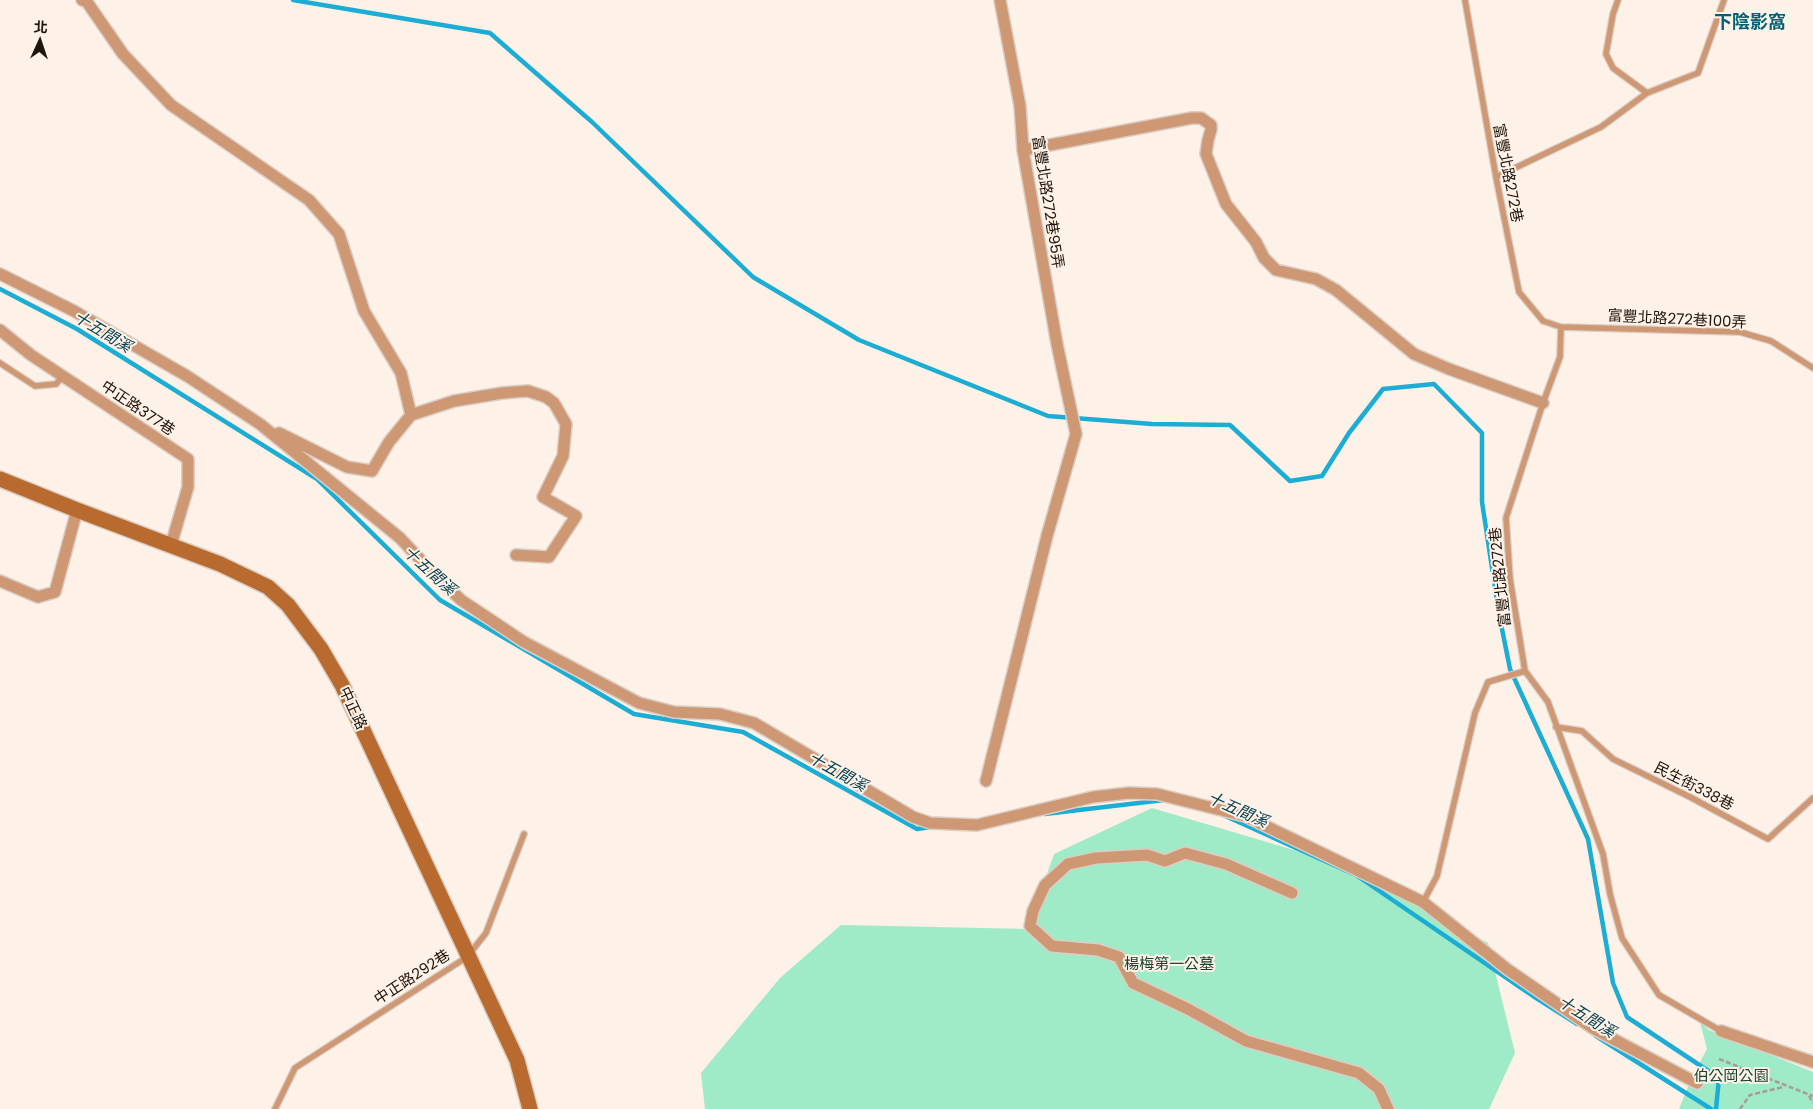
<svg xmlns="http://www.w3.org/2000/svg" width="1813" height="1109" font-family="Poppins,'Noto Sans TC',sans-serif">
<style>
.green{fill:#9feac7}
.lines{fill:none;stroke-linecap:round;stroke-linejoin:round}
.stream{stroke:#1badd4;stroke-width:4.5}
.lane-casing{stroke:#dacec4;stroke-width:8}
.street-casing{stroke:#dacec4;stroke-width:14}
.secondary-casing{stroke:#dacec4;stroke-width:18}
.path{stroke:#a99d93;stroke-width:2.5;stroke-dasharray:5 2.5;stroke-linecap:butt}
.lane{stroke:#cf9874;stroke-width:5.5}
.street{stroke:#cf9874;stroke-width:11}
.secondary{stroke:#b96a2e;stroke-width:15}
.labels{text-anchor:middle;stroke-width:4;stroke-linejoin:round;paint-order:stroke}
.street-label{font-size:15px;fill:#1f150c;stroke:#fef1e7}
.park-label{font-size:15px;fill:#154532;stroke:#fef1e7}
.water-label{font-size:16px;font-style:italic;fill:#013d4d;stroke:#fef1e7}
.quarter-label{font-size:18px;font-weight:bold;fill:#006172;stroke:#fef1e7}
</style>
<rect width="100%" height="100%" fill="#fef1e7"/>
<path class="green" d="M1152 808 1294 850 1393 890 1488 943 1515 1053 1489 1109H705L701 1073 780 978 841 925 1028 929 1054 854Z
M1700 1022 1709 1030 1813 1072V1109H1679L1691 1079 1707 1049Z"/>
<g class="lines">
<path class="stream" d="M293 0 490 33 592 122 753 277 859 340 1048 416 1152 424 1230 425 1290 481 1322 476 1349 433 1383 389 1434 384 1482 433V502L1499 614 1510 669 1588 839 1613 983 1627 1017 1719 1078 1716 1109
M0 289 77 329 317 479 440 600 634 714 743 732 917 829 931 827
M1045 814 1164 800
M1223 815 1356 875 1533 996 1577 1024
M1596 1036 1711 1109"/>
<defs>
<path id="lane" d="M1465 0 1496 177 1519 292 1543 321 1561 327 1560 357 1543 403 1506 518 1510 579 1525 671 1548 702 1603 854 1610 894 1622 938 1659 995 1721 1031
M1618 0 1613 14 1606 54 1613 68 1647 93
M1496 177 1601 127 1647 93 1698 73 1724 0
M1561 327 1740 332 1771 341 1813 368
M0 363 35 386 56 384 63 376
M1556 727 1582 731 1613 759 1690 797 1768 839 1813 798
M1423 902 1437 876 1475 713 1488 682 1525 671
M275 1109 295 1068 467 957 486 933 524 834"/>
<path id="street" d="M82 0 87 2 123 54 171 105 309 200 339 234 364 311 401 373 411 415
M1023 150 1192 118H1201L1211 125V130L1208 140 1206 154 1226 204 1256 242 1264 258 1276 270 1316 279 1336 290 1414 354 1449 369 1543 403
M0 274 74 311 187 376 260 424 400 538 432 572 461 600 524 642 639 703 674 712 720 714 754 723 913 817 930 823 977 825 1093 797 1129 793 1157 794 1245 816 1423 902 1507 969 1594 1029 1697 1083
M0 330 31 355 188 459V487L171 545
M279 433 347 467 372 471 389 442 411 415 454 401 502 393 528 391 546 397 554 403 566 424 563 456 543 497 576 516 549 557 516 555
M0 581 38 597 55 592 77 510
M986 781 1047 536 1076 434 1057 344 1023 150 1020 106 1000 0
M1292 893 1226 864 1185 853 1165 861 1147 855 1096 858 1068 864 1045 885 1033 911 1030 926 1052 946 1098 950 1119 957 1133 983 1188 1009 1246 1041 1359 1073 1379 1089 1388 1109
M1721 1031 1813 1062"/>
<path id="secondary" d="M0 479 77 510 220 564 268 587 288 605 321 649 342 685 517 1060 530 1109"/>
</defs>
<use href="#lane" class="lane-casing"/>
<use href="#street" class="street-casing"/>
<use href="#secondary" class="secondary-casing"/>
<path class="path" d="M1719 1059 1813 1096
M1809 1096 1813 1103
M1740 1109 1750 1095 1783 1087"/>
<use href="#lane" class="lane"/>
<use href="#street" class="street"/>
<use href="#secondary" class="secondary"/>
</g>
<g class="labels">
<g class="street-label">
<text transform="translate(1508 173) rotate(79)" y="5">富豐北路272巷</text>
<text transform="translate(1048 202) rotate(81)" y="5">富豐北路272巷95弄</text>
<text transform="translate(1677 319) rotate(3)" y="5">富豐北路272巷100弄</text>
<text transform="translate(138 408) rotate(34)" y="5">中正路377巷</text>
<text transform="translate(1500 577) rotate(-96)" y="5">富豐北路272巷</text>
<text transform="translate(353 708) rotate(65)" y="5">中正路</text>
<text transform="translate(1694 786) rotate(27)" y="5">民生街338巷</text>
<text transform="translate(412 977) rotate(-33)" y="5">中正路292巷</text>
</g>
<g class="park-label">
<text x="1169" y="969">楊梅第一公墓</text>
<text x="1731" y="1081">伯公岡公園</text>
</g>
<g class="water-label">
<text transform="translate(103 331) rotate(31)" y="6">十五間溪</text>
<text transform="translate(430 570) rotate(42)" y="6">十五間溪</text>
<text transform="translate(838 771) rotate(29)" y="6">十五間溪</text>
<text transform="translate(1238 809) rotate(24)" y="6">十五間溪</text>
<text transform="translate(1587 1016) rotate(32)" y="6">十五間溪</text>
</g>
<g class="quarter-label">
<text x="1750" y="28">下陰影窩</text>
</g>
</g>
<g transform="translate(40 40) rotate(3)" stroke="#fef1e7" stroke-width="4" paint-order="stroke">
<path d="M0-4L9 19L0 12L-9 19Z" fill="#1f150c"/>
<text y="-8" font-size="14" font-weight="bold" text-anchor="middle" fill="#1f150c">北</text>
</g>
</svg>
